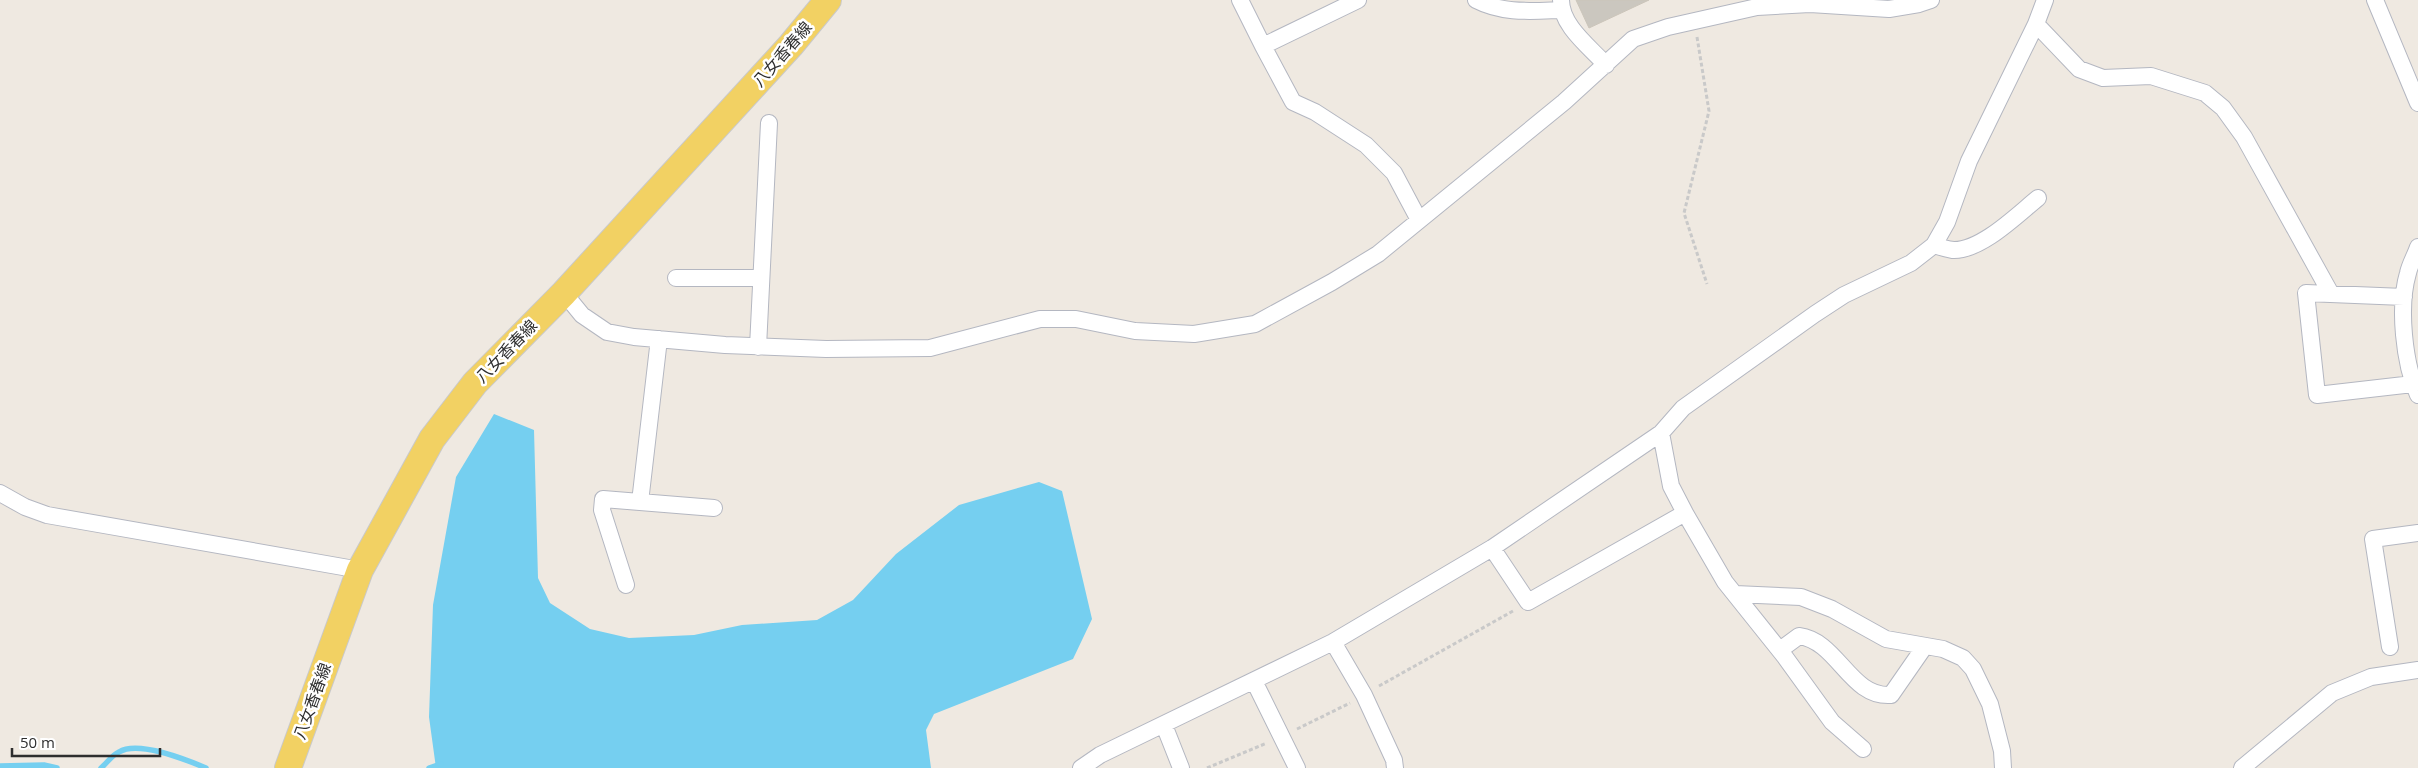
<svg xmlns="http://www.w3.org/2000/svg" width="2418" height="768" font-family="'Open Sans','Noto Sans JP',sans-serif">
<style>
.water{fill:#75cff0}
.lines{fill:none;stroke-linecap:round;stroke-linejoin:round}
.stream{stroke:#75cff0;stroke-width:5.5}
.building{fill:#cbc7bf;stroke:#cbc5ba}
.street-casing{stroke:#b4b7c1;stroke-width:18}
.primary-casing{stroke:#c9c9c9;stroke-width:28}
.path{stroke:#c9c9c9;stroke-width:3;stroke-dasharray:4 2.5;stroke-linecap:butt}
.street{stroke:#fff;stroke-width:16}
.primary{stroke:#f2d163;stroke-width:26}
.labels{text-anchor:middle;stroke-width:5;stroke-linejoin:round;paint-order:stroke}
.street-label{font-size:16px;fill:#2e2e2e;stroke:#fff}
</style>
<rect width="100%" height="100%" fill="#efe9e1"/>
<path class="water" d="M494 414 534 430 538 578 550 603 590 629 629 638 694 635 742 625 817 620 853 600 896 554 959 505 1039 482 1062 491 1092 619 1073 659 934 714 926 730 931 768H436L429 717 433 605 456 477Z"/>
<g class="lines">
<path class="stream" d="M0 766 44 765 57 768
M101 768C107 763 112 755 119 752 138 740 187 760 206 768
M429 768 441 764"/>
</g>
<path class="building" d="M1576 0H1649L1589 28Z"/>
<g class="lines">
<defs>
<path id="street" d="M1240 0 1263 46
M1358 0 1263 46 1293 102 1315 112 1366 145 1394 173 1419 220
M1476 0C1503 14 1531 11 1561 10
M1561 0C1561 26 1590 47 1606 65
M2375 0 2418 103
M2036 24 2079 69 2103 78 2151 76 2205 93 2223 108 2244 137 2331 294
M1934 245C1940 247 1947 249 1953 250 1981 251 2017 215 2038 198
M2418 247C2415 256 2410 264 2408 273 2398 307 2404 363 2418 395
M676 278H761
M564 293 582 315 607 332 634 337 725 345 826 349 930 348 1040 319H1076L1135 331 1194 334 1255 324 1332 282 1378 254 1564 102 1633 39 1668 27 1757 7 1810 4 1889 9 1919 4 1931 0
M2404 297 2306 293 2317 395 2413 384
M659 339 640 502 714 508
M758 347 769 123
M0 493 25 507 47 515 360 570
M1685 513 1725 582 1785 657 1832 722 1863 749
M1492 548 1528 602 1685 513 1671 486 1661 433
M626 585 602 510 603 499 640 502
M1735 594 1801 597 1832 609 1886 639 1943 649 1963 658 1973 669 1990 704 2002 751 2003 768
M1333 642 1364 695 1394 760 1395 768
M2390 647 2373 539 2418 533
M1780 650 1799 636C1838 641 1850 698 1891 695L1925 646
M1254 681 1297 768
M1164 725 1181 768
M1081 768 1100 755 1333 642 1492 548 1661 433 1683 408 1815 314 1844 295 1911 263 1934 245 1947 222 1969 161 2036 24 2045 0
M2242 768 2332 693 2371 677 2418 670"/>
<path id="primary" d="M288 768 360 570 432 439 475 383 564 293 791 45 828 0"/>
</defs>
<use href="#street" class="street-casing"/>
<use href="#primary" class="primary-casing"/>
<path class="path" d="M1697 37 1709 111 1684 213 1707 284
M1379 686 1513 611
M1297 729 1350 703
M1207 768 1267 743"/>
<use href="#street" class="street"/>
<use href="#primary" class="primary"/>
</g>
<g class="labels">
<g class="street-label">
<text transform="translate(782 54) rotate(-49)" y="6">八女香春線</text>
<text transform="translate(506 351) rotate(-46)" y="6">八女香春線</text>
<text transform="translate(312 701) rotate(-70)" y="6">八女香春線</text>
</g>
</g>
<path d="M12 748v8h148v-8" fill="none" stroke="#2e2e2e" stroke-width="2.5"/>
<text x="20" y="748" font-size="15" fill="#2e2e2e" stroke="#ffffff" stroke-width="4" paint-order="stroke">50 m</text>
</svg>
